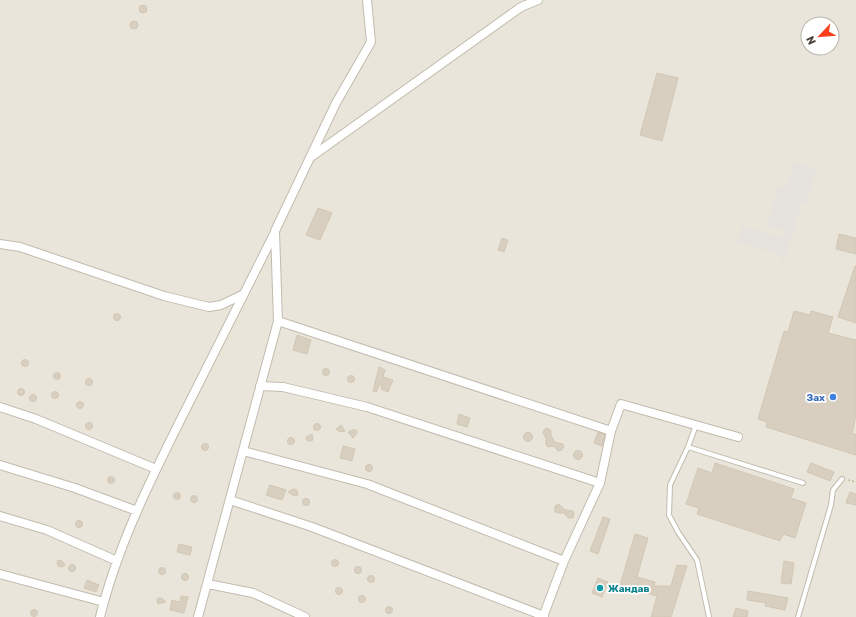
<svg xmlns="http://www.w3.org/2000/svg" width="856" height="617" font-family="Rubik,sans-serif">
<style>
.residential{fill:#eae5da;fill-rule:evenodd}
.industrial{fill:#e6e2dd}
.building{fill:#d8cfc1;stroke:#d3c7b4}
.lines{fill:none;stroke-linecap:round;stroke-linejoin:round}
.service-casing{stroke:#c2bbae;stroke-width:6}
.minor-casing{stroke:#c2bbae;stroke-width:10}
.path{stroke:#c4b79f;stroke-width:1.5;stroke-dasharray:2 2;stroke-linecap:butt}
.service{stroke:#fff;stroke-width:4}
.minor{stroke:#fff;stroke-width:8}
.shop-dot{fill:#3f7fe0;stroke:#fff;stroke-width:1.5}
.culture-dot{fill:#0f9aa8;stroke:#fff;stroke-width:1.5}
.labels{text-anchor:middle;stroke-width:3.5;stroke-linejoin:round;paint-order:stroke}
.shop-label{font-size:10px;font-weight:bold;fill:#366cbe;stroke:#fff;text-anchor:end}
.culture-label{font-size:10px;font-weight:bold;fill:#0d838f;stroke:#fff;text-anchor:start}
</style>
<rect width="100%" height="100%" fill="#f6f3ec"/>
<path class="residential" d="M0 0H856V617H0ZM808 24H832V48H808Z"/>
<path class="industrial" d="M794 162 816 168 806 204 801 203 785 262 781 261 782 255 737 242 742 226 785 238 787 231 766 225 778 186 787 188Z"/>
<path class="building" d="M139 9a4 4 0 1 1 8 0a4 4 0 1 1-8 0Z
M130 25a4 4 0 1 1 8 0a4 4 0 1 1-8 0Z
M657 73 678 78 662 141 640 135Z
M318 208 332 213 320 240 306 235Z
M839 234 856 238V254L836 249Z
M502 238 508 240 504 252 498 250Z
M855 266H856V323L838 317Z
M794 311 810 315 811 311 833 317 828 333 856 340V416L852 434H856V455L766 427 767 422 758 419 784 331 788 332Z
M113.5 317a3.5 3.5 0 1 1 7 0a3.5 3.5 0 1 1-7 0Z
M297 335 311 340 307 354 293 350Z
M21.5 363a3.5 3.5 0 1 1 7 0a3.5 3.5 0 1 1-7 0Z
M379 367 385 370 383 377 393 380 388 392 381 389 382 385 380 384 376 392 373 391Z
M322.5 372a3.5 3.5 0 1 1 7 0a3.5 3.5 0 1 1-7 0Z
M53.5 376a3.5 3.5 0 1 1 7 0a3.5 3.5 0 1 1-7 0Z
M347.5 379a3.5 3.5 0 1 1 7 0a3.5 3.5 0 1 1-7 0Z
M85.5 382a3.5 3.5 0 1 1 7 0a3.5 3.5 0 1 1-7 0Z
M17.5 392a3.5 3.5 0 1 1 7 0a3.5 3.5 0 1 1-7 0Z
M51.5 395a3.5 3.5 0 1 1 7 0a3.5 3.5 0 1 1-7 0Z
M29.5 398a3.5 3.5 0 1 1 7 0a3.5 3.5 0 1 1-7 0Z
M76.5 405a3.5 3.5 0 1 1 7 0a3.5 3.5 0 1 1-7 0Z
M459 414 470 418 467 427 457 424Z
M85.5 426a3.5 3.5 0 1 1 7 0a3.5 3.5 0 1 1-7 0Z
M313.5 427a3.5 3.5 0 1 1 7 0a3.5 3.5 0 1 1-7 0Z
M341 425 345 431 340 432 336 429Z
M546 428 549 429 551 431V436L555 442 563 444 564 446 562 450 558 451 554 446 548 447 546 445V438L543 433 544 430Z
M352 430H356L357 433 353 438 348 432Z
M598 432 605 435 602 446 594 443Z
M523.5 437a4.5 4.5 0 1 1 9 0a4.5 4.5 0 1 1-9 0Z
M312 434 313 440 311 441H308L306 439V437Z
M287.5 441a3.5 3.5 0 1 1 7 0a3.5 3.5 0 1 1-7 0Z
M201.5 447a3.5 3.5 0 1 1 7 0a3.5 3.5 0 1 1-7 0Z
M343 446 355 449 352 461 340 458Z
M573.5 455a4.5 4.5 0 1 1 9 0a4.5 4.5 0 1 1-9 0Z
M715 463 794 489 791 498 806 503 795 538 783 534 780 541 697 514 699 508 686 504 698 468 712 473Z
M811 463 834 472 830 481 807 472Z
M365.5 468a3.5 3.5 0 1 1 7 0a3.5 3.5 0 1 1-7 0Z
M107.5 480a3.5 3.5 0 1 1 7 0a3.5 3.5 0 1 1-7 0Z
M270 485 286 490 282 500 266 495Z
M293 489 297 490 298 495 294 496 288 492Z
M850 492 856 494V505L846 503Z
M173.5 496a3.5 3.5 0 1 1 7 0a3.5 3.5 0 1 1-7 0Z
M190.5 499a3.5 3.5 0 1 1 7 0a3.5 3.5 0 1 1-7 0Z
M302.5 502a3.5 3.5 0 1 1 7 0a3.5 3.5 0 1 1-7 0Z
M559 504 565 510 573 511 574 513 573 518H568L564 513H559L555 512V506Z
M603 517 610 519 598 554 590 551Z
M75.5 524a3.5 3.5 0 1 1 7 0a3.5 3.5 0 1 1-7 0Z
M635 534 648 538 637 577 655 582 654 586H671L677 565 687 566 671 617H651L657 596 620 585Z
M179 544 192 547 190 555 177 552Z
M331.5 563a3.5 3.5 0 1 1 7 0a3.5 3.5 0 1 1-7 0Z
M58 560 62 561 65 565 61 567 58 566 57 563Z
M784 561 794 563 791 584 781 583Z
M68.5 568a3.5 3.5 0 1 1 7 0a3.5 3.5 0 1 1-7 0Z
M354.5 570a3.5 3.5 0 1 1 7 0a3.5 3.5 0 1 1-7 0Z
M158.5 571a3.5 3.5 0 1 1 7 0a3.5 3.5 0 1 1-7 0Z
M181.5 577a3.5 3.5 0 1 1 7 0a3.5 3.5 0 1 1-7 0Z
M367.5 579a3.5 3.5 0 1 1 7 0a3.5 3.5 0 1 1-7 0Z
M598 578 608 582 602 597 592 593Z
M87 580 99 585 96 592 84 588Z
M335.5 591a3.5 3.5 0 1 1 7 0a3.5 3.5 0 1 1-7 0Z
M748 591 788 598 785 610 765 606 766 603 747 600Z
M358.5 599a3.5 3.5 0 1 1 7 0a3.5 3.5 0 1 1-7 0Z
M181 596 188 597 184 613 170 610 172 600 180 602Z
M158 598H162L166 602 158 604 157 600Z
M385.5 610a3.5 3.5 0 1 1 7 0a3.5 3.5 0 1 1-7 0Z
M736 608 748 611 747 617H733Z
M30.5 613a3.5 3.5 0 1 1 7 0a3.5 3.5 0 1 1-7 0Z"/>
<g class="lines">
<defs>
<path id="service" d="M696 425 688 447 670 485 669 515 678 532 697 560 709 617
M688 447 803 483
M798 617 831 505 833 490 842 479"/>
<path id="minor" d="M311 157 521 7 538 0
M0 244 20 247 164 296 209 307 221 305 244 294
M278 321 611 431
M260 386 283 387 367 407 600 483
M0 407 36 419 156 469
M243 451 367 484 564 561
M0 465 75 488 137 511
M230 500 312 527 544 616
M0 516 47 530 117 561
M0 574 104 602
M208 584 253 593 305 617
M100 617C118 544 152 477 185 411 215 351 245 292 275 232
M198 617 278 321 275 231 336 103 371 42 367 0
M543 617 564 561 600 483 611 431 621 404 738 437"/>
</defs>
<use href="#service" class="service-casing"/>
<use href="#minor" class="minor-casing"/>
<path class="path" d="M848 480 856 482"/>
<use href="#service" class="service"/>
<use href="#minor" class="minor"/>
</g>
<circle class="shop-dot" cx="833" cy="397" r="4"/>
<circle class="culture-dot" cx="600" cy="588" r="4"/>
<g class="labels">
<g class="shop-label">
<text x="825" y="401">Зах</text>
</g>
<g class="culture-label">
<text x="608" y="592">Жандав</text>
</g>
</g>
<g transform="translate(820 36) rotate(244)"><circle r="19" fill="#ffffff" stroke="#b7b4b0"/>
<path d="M0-3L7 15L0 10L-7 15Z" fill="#fc3f1d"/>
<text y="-6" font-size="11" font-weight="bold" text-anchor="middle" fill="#4b4439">N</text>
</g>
</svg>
